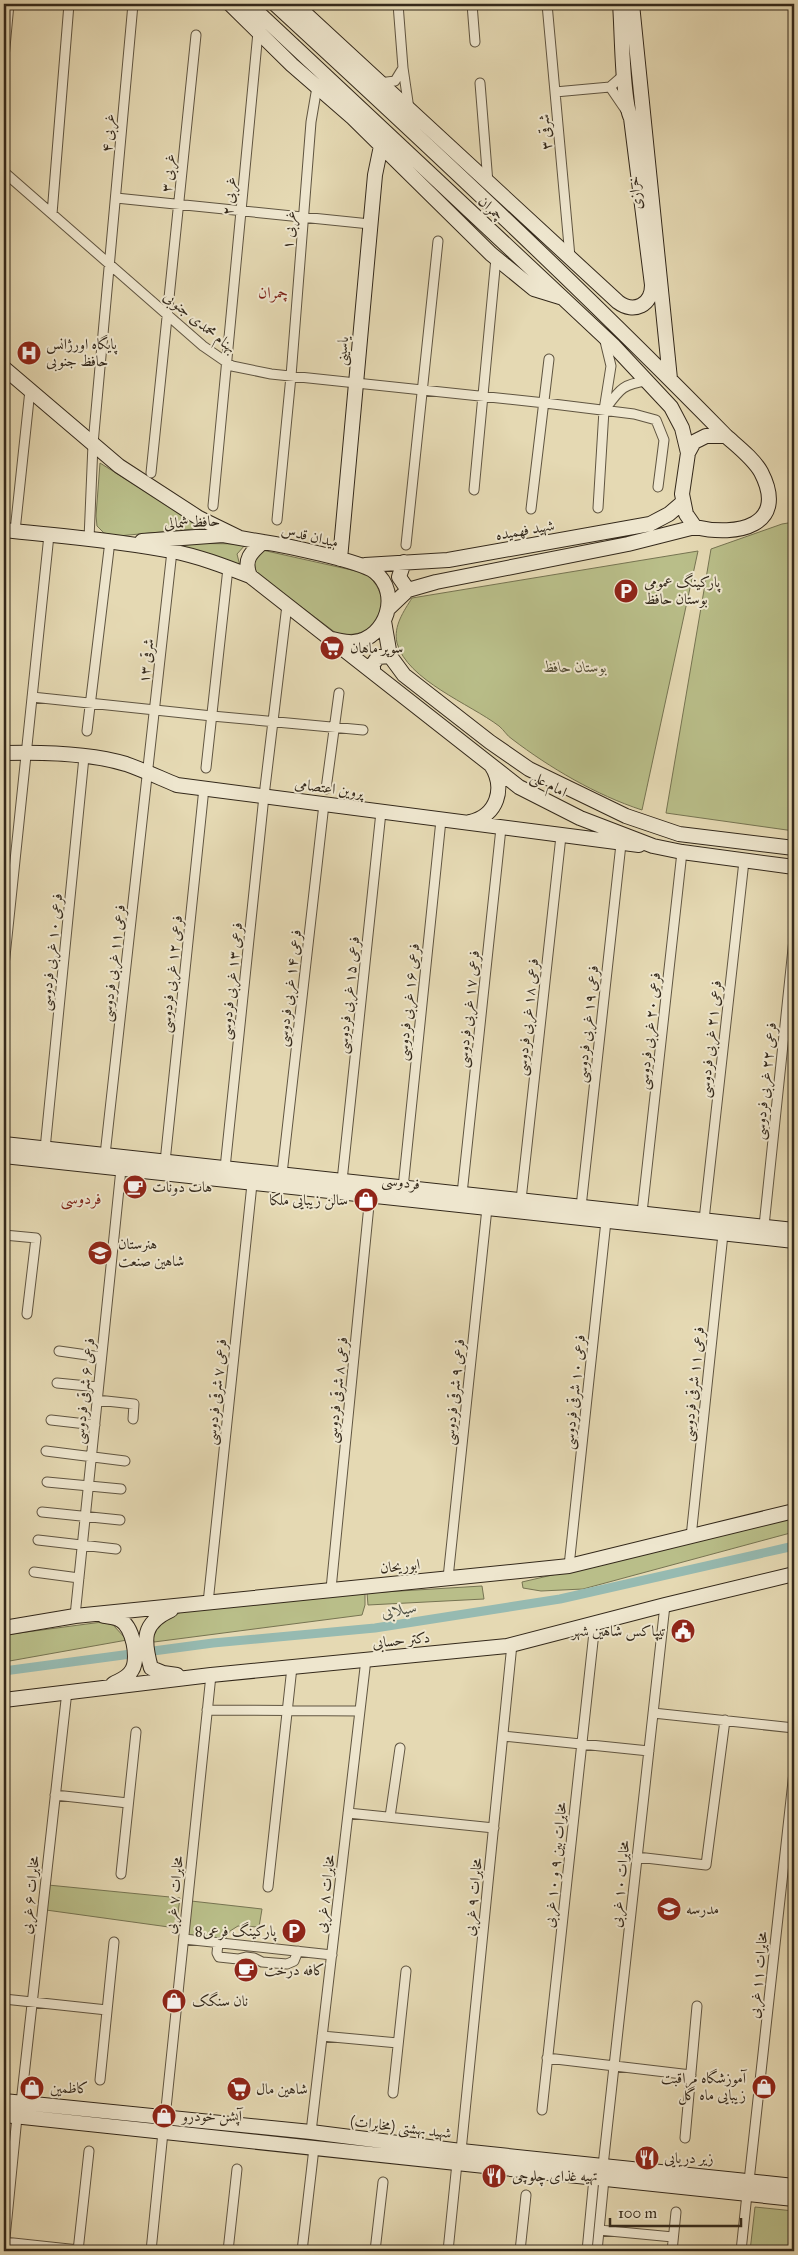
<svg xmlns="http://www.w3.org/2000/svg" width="798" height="2255" font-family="'IM FELL Great Primer',Amiri,serif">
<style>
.green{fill:#b9be89;stroke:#767452}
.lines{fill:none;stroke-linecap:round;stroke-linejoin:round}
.canal{stroke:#96bab1;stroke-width:9}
.street-casing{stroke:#605541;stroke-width:11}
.secondary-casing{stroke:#34291b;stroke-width:16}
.street{stroke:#eee6ce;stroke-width:9}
.secondary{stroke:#eee6ce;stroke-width:14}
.labels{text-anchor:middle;stroke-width:4;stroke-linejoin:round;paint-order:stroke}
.street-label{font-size:15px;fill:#34291b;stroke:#eee6ce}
.poi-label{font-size:15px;fill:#34291b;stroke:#eee6ce;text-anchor:start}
.park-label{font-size:15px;font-style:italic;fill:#554e36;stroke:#eee6ce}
.neighbourhood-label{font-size:16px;fill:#7a1f14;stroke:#eee6ce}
.water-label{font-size:16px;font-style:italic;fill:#4c4d40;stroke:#eee6ce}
</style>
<rect width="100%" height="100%" fill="#e5d9b3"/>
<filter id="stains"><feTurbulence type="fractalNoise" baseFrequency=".004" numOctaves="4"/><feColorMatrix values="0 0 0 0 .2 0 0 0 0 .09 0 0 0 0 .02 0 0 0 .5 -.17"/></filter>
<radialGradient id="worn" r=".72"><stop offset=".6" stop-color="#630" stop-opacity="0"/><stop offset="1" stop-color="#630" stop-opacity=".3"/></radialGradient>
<path class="green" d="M100 463 204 528 118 536 104 533 97 526 96 516Z
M794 522V831L666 813 711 549 782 524Z
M163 543 246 544 237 554 240 566Z
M262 550 365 573C399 600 378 643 336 633L255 572 253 569V557Z
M698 551 642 810C596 795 550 768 512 739 507 736 504 730 499 726 470 704 407 680 397 643 393 626 404 611 412 598Z
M794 1516V1532L583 1589 541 1591 523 1588 522 1582 699 1541Z
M482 1586 484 1599 368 1605 367 1593Z
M365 1592V1605L362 1615 154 1642 152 1635 162 1622 181 1612Z
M102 1622 113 1625 127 1640 4 1662V1635Z
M48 1885 180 1898 176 1928 46 1910Z
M191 1901 262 1909 259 1927 238 1926 230 1931 225 1940 188 1935Z
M755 2207 794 2211V2251H750Z"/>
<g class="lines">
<path class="canal" d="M4 1671 213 1643 375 1628 560 1599 794 1546"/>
<defs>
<path id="street" d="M398 4 403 68
M472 4 475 42
M547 4 570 257
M4 58 9 4
M379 83 395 81 403 68 409 109
M480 83 488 183
M610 87 625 109
M555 92 610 87 625 74
M4 172 203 346 232 366 271 374 545 403 634 414 656 420 664 440 658 487
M116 198 370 224
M52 214 69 4
M606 408C620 389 623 384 647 381
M151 473 196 35
M474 490 496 258
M213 506 258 32
M598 508 604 410 611 366 604 337
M531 509 549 359
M277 520 291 376 311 122 317 87
M15 531 30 390
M89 539 93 444 133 4
M406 545 438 241
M32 697 212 716 363 730
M87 731 110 541
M206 768 228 568
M326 789 339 693
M4 966 49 535
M45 1149 84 757
M105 1155 172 551
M165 1162 204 788
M225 1168 264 796 287 605
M282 1174 324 804
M342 1181 381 812
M403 1188 441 820
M462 1194 501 828
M521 1200 561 836
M581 1207 621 844
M642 1213 682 852
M704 1220 744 861
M764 1226 794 939
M4 1235 36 1238 27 1314
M59 1351 101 1357
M57 1383 98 1387
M97 1400 134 1404 133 1419
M51 1420 95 1425
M46 1451 125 1461
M47 1482 121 1489
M42 1512 120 1520
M691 1537 723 1234
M38 1540 116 1549
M569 1566 606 1221
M34 1572 79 1578
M448 1578 487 1208
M331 1589 370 1195
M208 1603 252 1184
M75 1616 121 1169
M207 1710 360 1711
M653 1713 794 1728
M503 1736 649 1751
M55 1795 128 1803
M348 1813 494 1828
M390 1817 400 1748
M637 1857 706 1865 725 1720
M121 1874 136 1732
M268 1887 292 1667
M184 1939 332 1955
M218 1943 217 1953 219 1957 238 1959 246 1957 254 1958 262 1962 287 1964 294 1961 298 1951
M4 1999 107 2010
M322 2036 398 2043
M547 2058 691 2075
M100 2080 114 1942
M393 2093 406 1971
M21 2103 67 1691
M542 2110 595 1623
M165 2118 211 1675
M311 2132 366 1659
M685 2138 697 2006
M461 2151 512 1644
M603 2166 665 1605
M749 2181 794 1772
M599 2230 673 2237
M4 2242 88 2251
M4 2248 17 2117
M78 2251 89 2151
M151 2251 163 2132
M228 2251 237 2169
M302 2251 314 2148
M375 2251 383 2182
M448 2251 457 2163
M520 2251 526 2195
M587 2251 594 2178
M597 2251 604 2179
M672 2251 676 2212
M741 2251 747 2194"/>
<path id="secondary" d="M230 4 292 65 353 118 491 254 534 289 560 297
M249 4 613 345 671 407 682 428 688 453
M275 4C428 145 580 287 726 436
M295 4 618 302C634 314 652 305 652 285L631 118C622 101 622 27 620 4
M632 4 670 379
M4 368 119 466 199 518 238 537
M706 436H726C737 446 753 458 761 472 789 526 737 537 695 527L686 514 682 494 688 453 694 442Z
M4 530C59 536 116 540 171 551 198 556 224 566 250 576
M142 541 223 535 263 542
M340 559 375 175 381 146
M404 562 399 577 408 590
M365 565 448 560 650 524 669 514 683 502
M388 609 408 590 436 582 628 544 695 527
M384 621 390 656 404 675 490 742 529 769 626 816 679 834 794 848
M331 639C338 640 347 643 354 642 387 638 401 593 375 572 361 561 283 545 263 542 251 552 243 560 250 576L519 787 580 818 653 846 682 852 794 867
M373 672V664L378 657 390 656
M4 753C42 752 90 753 126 764 143 770 160 778 177 785L639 845
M470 822C497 816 506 788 491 765
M4 1144 794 1230
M4 1156 794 1241
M171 1610C142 1623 143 1639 151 1668L163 1673 177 1675
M104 1616C109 1617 116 1617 120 1620 133 1626 139 1659 132 1670 128 1678 120 1680 113 1684
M4 1628 75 1616 569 1566 794 1511
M4 1700 211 1675 507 1646 665 1605 794 1574
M4 2101 311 2132 461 2151 794 2186
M4 2115 794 2199"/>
</defs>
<use href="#street" class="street-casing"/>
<use href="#secondary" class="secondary-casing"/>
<use href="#street" class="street"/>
<use href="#secondary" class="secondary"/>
</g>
<defs>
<symbol id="hospital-disc" viewBox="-11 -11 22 22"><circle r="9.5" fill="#8f2418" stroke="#eee6ce"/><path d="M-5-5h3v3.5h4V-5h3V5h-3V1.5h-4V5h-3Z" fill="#fff"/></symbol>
<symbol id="parking-disc" viewBox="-11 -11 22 22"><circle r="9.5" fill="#8f2418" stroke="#eee6ce"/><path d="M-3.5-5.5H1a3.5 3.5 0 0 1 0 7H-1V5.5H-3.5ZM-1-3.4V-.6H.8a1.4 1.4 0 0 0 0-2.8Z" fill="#fff"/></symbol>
<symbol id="supermarket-disc" viewBox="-11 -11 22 22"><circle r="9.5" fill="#8f2418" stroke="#eee6ce"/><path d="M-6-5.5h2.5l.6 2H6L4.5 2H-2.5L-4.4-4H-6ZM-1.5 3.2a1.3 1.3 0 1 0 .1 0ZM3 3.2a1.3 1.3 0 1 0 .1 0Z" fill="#fff"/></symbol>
<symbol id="cafe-disc" viewBox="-11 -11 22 22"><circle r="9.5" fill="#8f2418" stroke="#eee6ce"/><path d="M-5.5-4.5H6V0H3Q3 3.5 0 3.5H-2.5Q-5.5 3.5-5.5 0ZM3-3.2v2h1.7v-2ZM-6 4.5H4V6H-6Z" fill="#fff"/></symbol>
<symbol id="shop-disc" viewBox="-11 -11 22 22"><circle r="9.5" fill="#8f2418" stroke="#eee6ce"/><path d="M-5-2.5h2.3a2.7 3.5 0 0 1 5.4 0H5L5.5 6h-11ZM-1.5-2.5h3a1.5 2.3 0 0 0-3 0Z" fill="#fff"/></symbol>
<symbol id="school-disc" viewBox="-11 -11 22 22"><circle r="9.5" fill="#8f2418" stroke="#eee6ce"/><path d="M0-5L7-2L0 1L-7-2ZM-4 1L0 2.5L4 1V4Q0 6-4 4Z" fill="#fff"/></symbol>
<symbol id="civic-disc" viewBox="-11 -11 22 22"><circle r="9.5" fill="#8f2418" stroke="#eee6ce"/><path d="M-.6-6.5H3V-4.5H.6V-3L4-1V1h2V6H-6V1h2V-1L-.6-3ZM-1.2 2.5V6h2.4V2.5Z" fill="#fff"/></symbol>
<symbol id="restaurant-disc" viewBox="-11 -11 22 22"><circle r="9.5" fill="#8f2418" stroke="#eee6ce"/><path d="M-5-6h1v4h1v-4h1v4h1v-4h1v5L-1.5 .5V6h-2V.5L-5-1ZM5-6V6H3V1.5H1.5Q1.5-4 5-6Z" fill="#fff"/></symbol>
</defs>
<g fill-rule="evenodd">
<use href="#hospital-disc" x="15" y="339" width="28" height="28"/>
<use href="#parking-disc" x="612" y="577" width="28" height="28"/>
<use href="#supermarket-disc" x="318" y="634" width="28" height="28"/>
<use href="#cafe-disc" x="121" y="1173" width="28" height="28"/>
<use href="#shop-disc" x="352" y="1186" width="28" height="28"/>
<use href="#school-disc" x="86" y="1239" width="28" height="28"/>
<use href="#civic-disc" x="669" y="1617" width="28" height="28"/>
<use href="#school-disc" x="655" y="1895" width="28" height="28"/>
<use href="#parking-disc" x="280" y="1917" width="28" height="28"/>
<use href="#cafe-disc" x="232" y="1956" width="28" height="28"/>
<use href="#shop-disc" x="160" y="1987" width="28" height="28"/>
<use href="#shop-disc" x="750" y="2073" width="28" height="28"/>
<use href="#shop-disc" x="18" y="2074" width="28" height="28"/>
<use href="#supermarket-disc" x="225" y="2075" width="28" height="28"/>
<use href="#shop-disc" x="150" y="2102" width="28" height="28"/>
<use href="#restaurant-disc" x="633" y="2144" width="28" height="28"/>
<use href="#restaurant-disc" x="480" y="2162" width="28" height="28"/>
</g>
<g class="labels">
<g class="street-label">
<text transform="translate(545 132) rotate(-95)" y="5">۳ شرقی</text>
<text transform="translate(108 133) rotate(-85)" y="5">۴ غربی</text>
<text transform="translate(168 173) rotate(-84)" y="5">۳ غربی</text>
<text transform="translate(635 193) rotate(-96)" y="5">خرازی</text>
<text transform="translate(229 196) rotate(-84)" y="5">۲ غربی</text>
<text transform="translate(491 208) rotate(43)" y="5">چمران</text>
<text transform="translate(289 230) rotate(-85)" y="5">۱ غربی</text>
<text transform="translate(200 322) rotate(39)" y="5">بهنام محمدی جنوبی</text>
<text transform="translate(342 351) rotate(-85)" y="5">یاسینی</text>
<text transform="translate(192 522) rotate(-3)" y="5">حافظ شمالی</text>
<text transform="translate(525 530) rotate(-10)" y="5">شهید فهمیده</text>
<text transform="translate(310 536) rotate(13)" y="5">میدان قدس</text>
<text transform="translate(146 661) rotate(-84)" y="5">۱۳ شرقی</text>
<text transform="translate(549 784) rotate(28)" y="5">امام علی</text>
<text transform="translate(329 788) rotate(8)" y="5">پروین اعتصامی</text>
<text transform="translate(51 952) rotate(-84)" y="5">فرعی ۱۰ غربی فردوسی</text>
<text transform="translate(113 963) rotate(-83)" y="5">فرعی ۱۱ غربی فردوسی</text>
<text transform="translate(171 974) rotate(-84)" y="5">فرعی ۱۲ غربی فردوسی</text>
<text transform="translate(231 981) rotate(-84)" y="5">فرعی ۱۳ غربی فردوسی</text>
<text transform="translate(289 988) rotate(-83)" y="5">فرعی ۱۴ غربی فردوسی</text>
<text transform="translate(348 995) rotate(-84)" y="5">فرعی ۱۵ غربی فردوسی</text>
<text transform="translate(408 1002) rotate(-84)" y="5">فرعی ۱۶ غربی فردوسی</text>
<text transform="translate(468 1009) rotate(-84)" y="5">فرعی ۱۷ غربی فردوسی</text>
<text transform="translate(527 1017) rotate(-84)" y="5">فرعی ۱۸ غربی فردوسی</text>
<text transform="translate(587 1024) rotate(-84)" y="5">فرعی ۱۹ غربی فردوسی</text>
<text transform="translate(649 1031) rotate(-84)" y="5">فرعی ۲۰ غربی فردوسی</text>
<text transform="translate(710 1039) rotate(-84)" y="5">فرعی ۲۱ غربی فردوسی</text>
<text transform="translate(765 1081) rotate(-84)" y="5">فرعی ۲۲ غربی فردوسی</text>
<text transform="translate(401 1182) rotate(7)" y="5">فردوسی</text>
<text transform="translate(693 1384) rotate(-84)" y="5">فرعی ۱۱ شرقی فردوسی</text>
<text transform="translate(337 1390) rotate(-84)" y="5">فرعی ۸ شرقی فردوسی</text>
<text transform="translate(84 1391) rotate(-84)" y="5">فرعی ۶ شرقی فردوسی</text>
<text transform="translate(216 1392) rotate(-84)" y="5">فرعی ۷ شرقی فردوسی</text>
<text transform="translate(454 1392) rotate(-84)" y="5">فرعی ۹ شرقی فردوسی</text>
<text transform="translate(574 1392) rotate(-84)" y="5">فرعی ۱۰ شرقی فردوسی</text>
<text transform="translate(400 1566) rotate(-6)" y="5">ابوریحان</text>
<text transform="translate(401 1640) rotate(-6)" y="5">دکتر حسابی</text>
<text transform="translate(555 1865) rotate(-84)" y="5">مخابرات بین ۹ و ۱۰ غربی</text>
<text transform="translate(620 1884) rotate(-84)" y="5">مخابرات ۱۰ غربی</text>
<text transform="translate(325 1894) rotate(-83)" y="5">مخابرات ۸ غربی</text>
<text transform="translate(30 1895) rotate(-84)" y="5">مخابرات ۶ غربی</text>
<text transform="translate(174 1895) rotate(-84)" y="5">مخابرات ۷ غربی</text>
<text transform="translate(473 1897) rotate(-84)" y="5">مخابرات ۹ غربی</text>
<text transform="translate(758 1975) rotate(-84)" y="5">مخابرات ۱۱ غربی</text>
<text transform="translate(401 2127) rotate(7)" y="5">شهید بهشتی (مخابرات)</text>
</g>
<g class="poi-label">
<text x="46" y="349">پایگاه اورژانس<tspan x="46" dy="17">حافظ جنوبی</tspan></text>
<text x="644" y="587">پارکینگ عمومی<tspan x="644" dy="17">بوستان حافظ</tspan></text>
<text x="350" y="653">سوپر ماهان</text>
<text x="152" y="1192">هات دونات</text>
<text x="348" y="1205" text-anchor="end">سالن زیبایی ملکا</text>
<text x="118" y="1249">هنرستان<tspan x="118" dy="17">شاهین صنعت</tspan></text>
<text x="666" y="1636" text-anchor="end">تیپاکس شاهین شهر</text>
<text x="686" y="1914">مدرسه</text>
<text x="276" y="1936" text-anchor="end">پارکینگ فرعی8</text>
<text x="264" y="1975">کافه درخت</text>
<text x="192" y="2006">نان سنگک</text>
<text x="746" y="2083" text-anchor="end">آموزشگاه مراقبت<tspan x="746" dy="17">زیبایی ماه گل</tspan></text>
<text x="50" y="2093">کاظمین</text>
<text x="256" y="2094">شاهین مال</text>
<text x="182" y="2121">آپشن خودرو</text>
<text x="664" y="2163">زیر دریایی</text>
<text x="512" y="2181">تهیه غذای چلوچی</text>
</g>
<g class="park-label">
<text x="575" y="672">بوستان حافظ</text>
</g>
<g class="neighbourhood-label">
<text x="273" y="298">چمران</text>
<text x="81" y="1204">فردوسی</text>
</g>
<g class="water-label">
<text transform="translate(399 1609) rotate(-9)" y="6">سیلابی</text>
</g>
</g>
<rect width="798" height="2255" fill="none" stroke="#e5d9b3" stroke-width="20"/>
<rect x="5" y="5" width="788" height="2245" fill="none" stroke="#34291b" stroke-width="2.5"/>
<rect x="10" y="10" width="778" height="2235" fill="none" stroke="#34291b"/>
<path d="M610 2218v8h131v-8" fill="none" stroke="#34291b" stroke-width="2.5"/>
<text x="618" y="2218" font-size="15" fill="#34291b" stroke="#eee6ce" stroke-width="4" paint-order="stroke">100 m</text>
<rect width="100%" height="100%" filter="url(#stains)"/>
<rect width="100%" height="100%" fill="url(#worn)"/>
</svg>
